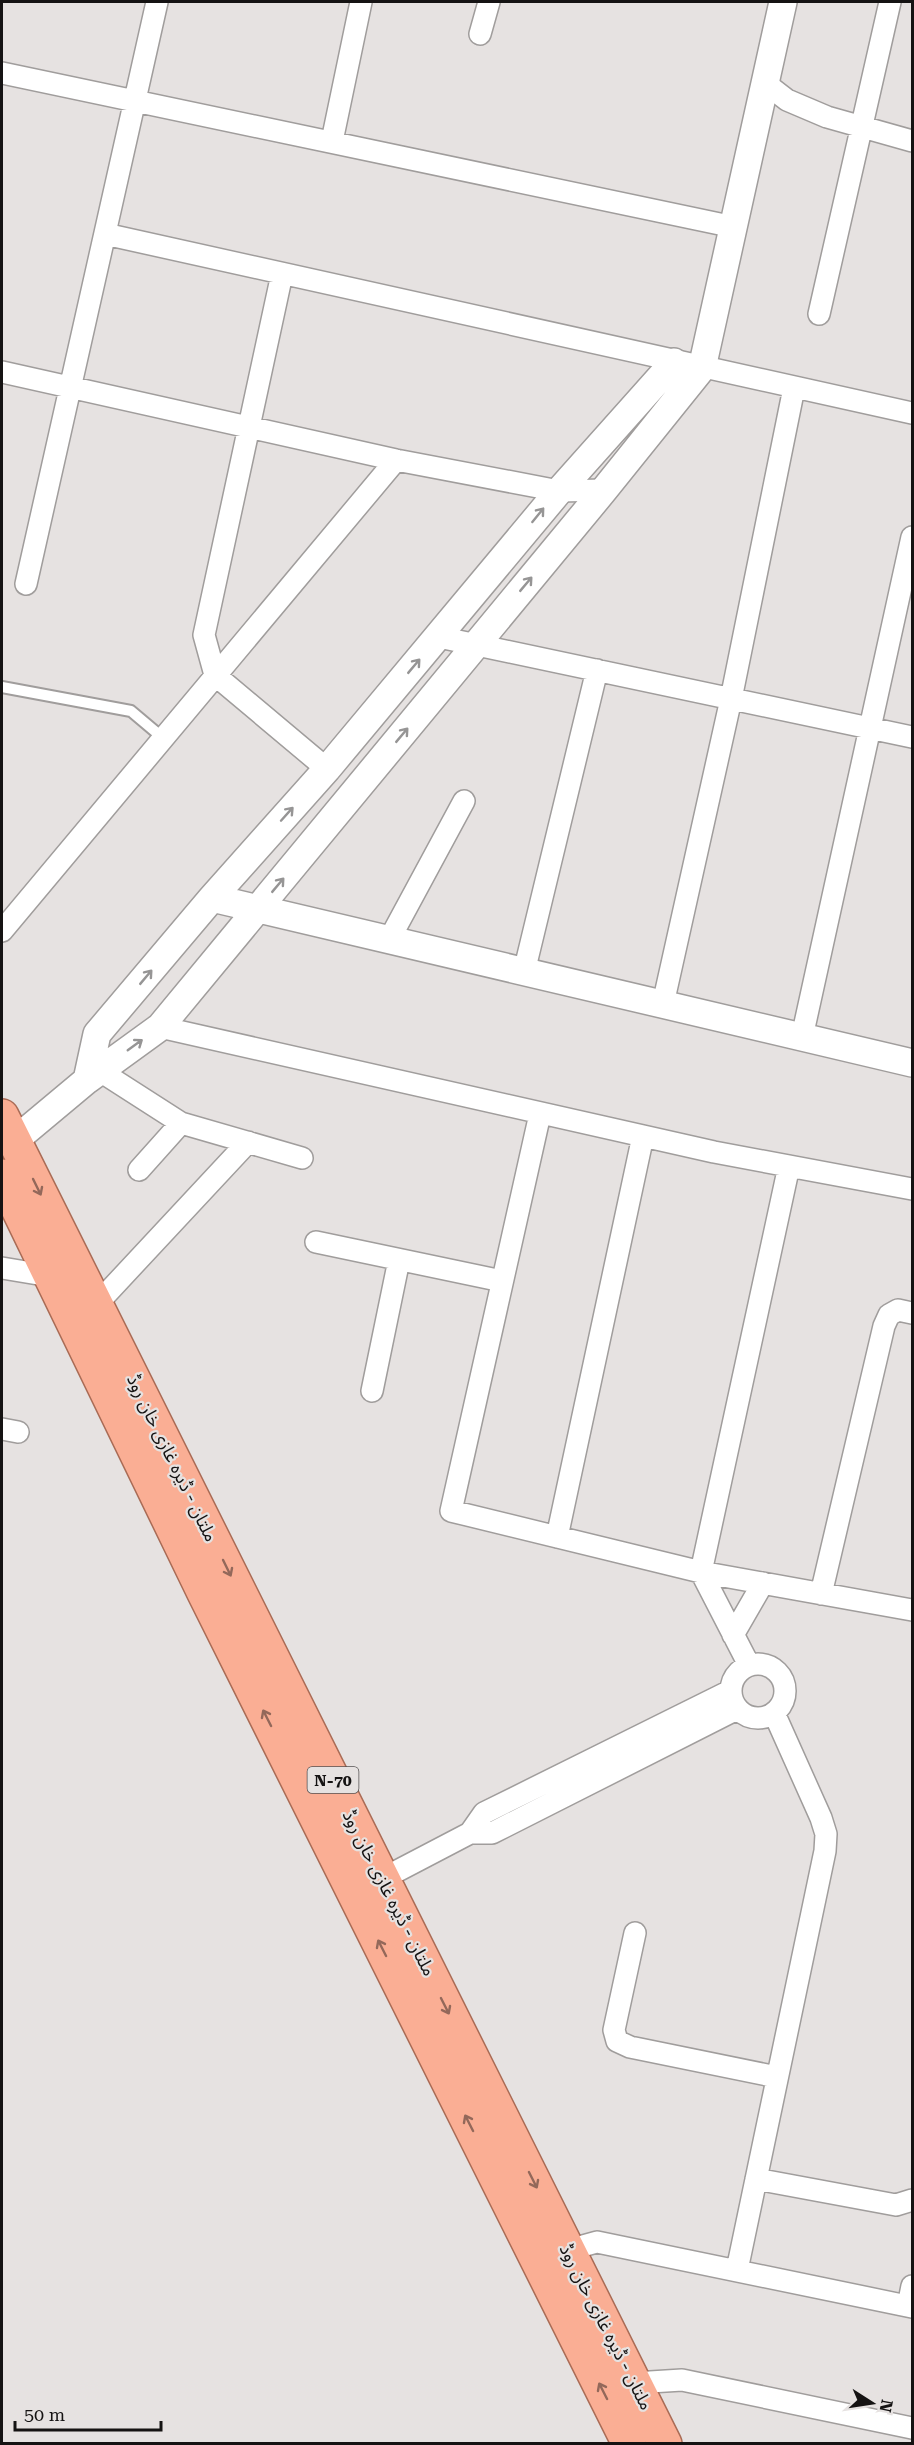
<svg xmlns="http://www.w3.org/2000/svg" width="914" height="2445" font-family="'Roboto Serif','Noto Sans Arabic',serif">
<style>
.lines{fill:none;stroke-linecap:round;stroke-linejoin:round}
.service-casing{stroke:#a09d9c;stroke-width:14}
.minor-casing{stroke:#a09d9c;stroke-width:24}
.tertiary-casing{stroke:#a09d9c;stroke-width:30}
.trunk-casing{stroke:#a96b55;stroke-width:36}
.service{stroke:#fff;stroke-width:10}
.minor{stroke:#fff;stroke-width:21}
.tertiary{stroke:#fff;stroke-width:27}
.trunk{stroke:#faae94;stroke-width:33}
.oneway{stroke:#969595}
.oneway2{stroke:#93685a}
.labels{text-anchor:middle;stroke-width:4.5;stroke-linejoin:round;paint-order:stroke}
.shield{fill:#e6e2e1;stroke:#545151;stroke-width:1.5}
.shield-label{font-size:16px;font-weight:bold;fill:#151313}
.street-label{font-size:18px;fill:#151313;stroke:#e6e2e1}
</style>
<rect width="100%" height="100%" fill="#e6e2e1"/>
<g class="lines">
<defs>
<path id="service" d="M2 687 131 711 163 738"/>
<path id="minor" d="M480 34 489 2
M2 73 734 227
M765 83 787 100 827 117 912 141
M332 141 361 2
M105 234 912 413
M282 274 204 635 215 675 327 769
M819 314 890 2
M2 372 396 460 559 491 604 490
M26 584 157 2
M439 637 912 737
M2 931 396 460
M389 940 464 801
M524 972 597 670
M663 1004 731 699 794 388
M160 1027 714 1152 912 1189
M802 1037 912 537
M100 1071 181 1123 302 1158
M540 1114 451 1511 701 1572 912 1610
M139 1170 181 1123
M316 1242 502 1281
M2 1268 50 1276
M96 1305 248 1142
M372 1391 399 1260
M2 1429 18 1432
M557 1537 643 1136
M821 1594 884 1326 889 1315 898 1310 912 1313
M733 1635 763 1583
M731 1691a27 27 0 1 1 54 0a27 27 0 1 1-54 0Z
M749 1665 701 1572 789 1166
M470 1833H492L737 1709
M382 1879 470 1833 484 1813 730 1691
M635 1933 614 2030 617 2041 630 2047 777 2077
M756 2179 896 2205 912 2200
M568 2250 597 2242 912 2307
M737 2270 825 1851 826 1834 821 1818 774 1713
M908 2306 912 2286
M634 2383 682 2380 912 2428"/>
<path id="tertiary" d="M212 898 912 1063
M87 1080 97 1034 212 898 327 769 559 491 674 362
M14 1141 87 1080 160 1027 604 490 702 368 783 2"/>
<path id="trunk" d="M2 1116 665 2444
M2 1176 204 1593 629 2444"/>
</defs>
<use href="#service" class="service-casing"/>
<use href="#minor" class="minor-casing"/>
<use href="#tertiary" class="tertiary-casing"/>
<use href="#trunk" class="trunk-casing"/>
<use href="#service" class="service"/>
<use href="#minor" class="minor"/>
<use href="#tertiary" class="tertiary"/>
<use href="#trunk" class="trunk"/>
</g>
<defs><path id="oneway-shaft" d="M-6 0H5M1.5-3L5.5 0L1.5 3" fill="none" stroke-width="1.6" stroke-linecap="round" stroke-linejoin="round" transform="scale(1.5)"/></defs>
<g class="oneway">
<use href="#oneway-shaft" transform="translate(538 515) rotate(-51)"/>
<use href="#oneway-shaft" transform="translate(526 584) rotate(-50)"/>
<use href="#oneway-shaft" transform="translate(414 666) rotate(-50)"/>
<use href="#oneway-shaft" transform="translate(402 735) rotate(-50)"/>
<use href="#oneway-shaft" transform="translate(287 814) rotate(-48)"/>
<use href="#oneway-shaft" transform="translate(278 885) rotate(-50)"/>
<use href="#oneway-shaft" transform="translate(146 977) rotate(-50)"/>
<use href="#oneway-shaft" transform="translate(135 1045) rotate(-36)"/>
</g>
<g class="oneway2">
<use href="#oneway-shaft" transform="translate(37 1187) rotate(64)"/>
<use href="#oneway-shaft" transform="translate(227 1568) rotate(64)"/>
<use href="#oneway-shaft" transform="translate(267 1718) rotate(-117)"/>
<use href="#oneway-shaft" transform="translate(382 1948) rotate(-117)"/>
<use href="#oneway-shaft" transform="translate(445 2006) rotate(63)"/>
<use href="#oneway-shaft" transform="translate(469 2123) rotate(-117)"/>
<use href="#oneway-shaft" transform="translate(533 2180) rotate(63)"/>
<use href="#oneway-shaft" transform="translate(603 2391) rotate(-117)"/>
</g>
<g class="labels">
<rect class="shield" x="307.5" y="1767" width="51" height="26" rx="4.5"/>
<g class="shield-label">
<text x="333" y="1786">N-70</text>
</g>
<g class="street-label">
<text transform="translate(172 1458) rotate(64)" y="6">ملتان - ڈیرہ غازی خان روڈ</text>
<text transform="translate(389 1893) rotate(63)" y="6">ملتان - ڈیرہ غازی خان روڈ</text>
<text transform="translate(606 2327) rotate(63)" y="6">ملتان - ڈیرہ غازی خان روڈ</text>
</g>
</g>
<rect width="914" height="2445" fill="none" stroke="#151313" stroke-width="6"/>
<g transform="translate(872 2403) rotate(102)" stroke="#e6e2e1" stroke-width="4.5" paint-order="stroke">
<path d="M0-4.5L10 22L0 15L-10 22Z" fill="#151313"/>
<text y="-9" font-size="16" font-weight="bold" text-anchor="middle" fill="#151313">N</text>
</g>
<path d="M15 2421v9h146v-9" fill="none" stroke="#151313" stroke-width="3"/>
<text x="24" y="2421" font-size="18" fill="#151313" stroke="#e6e2e1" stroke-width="4.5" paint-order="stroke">50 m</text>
</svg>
